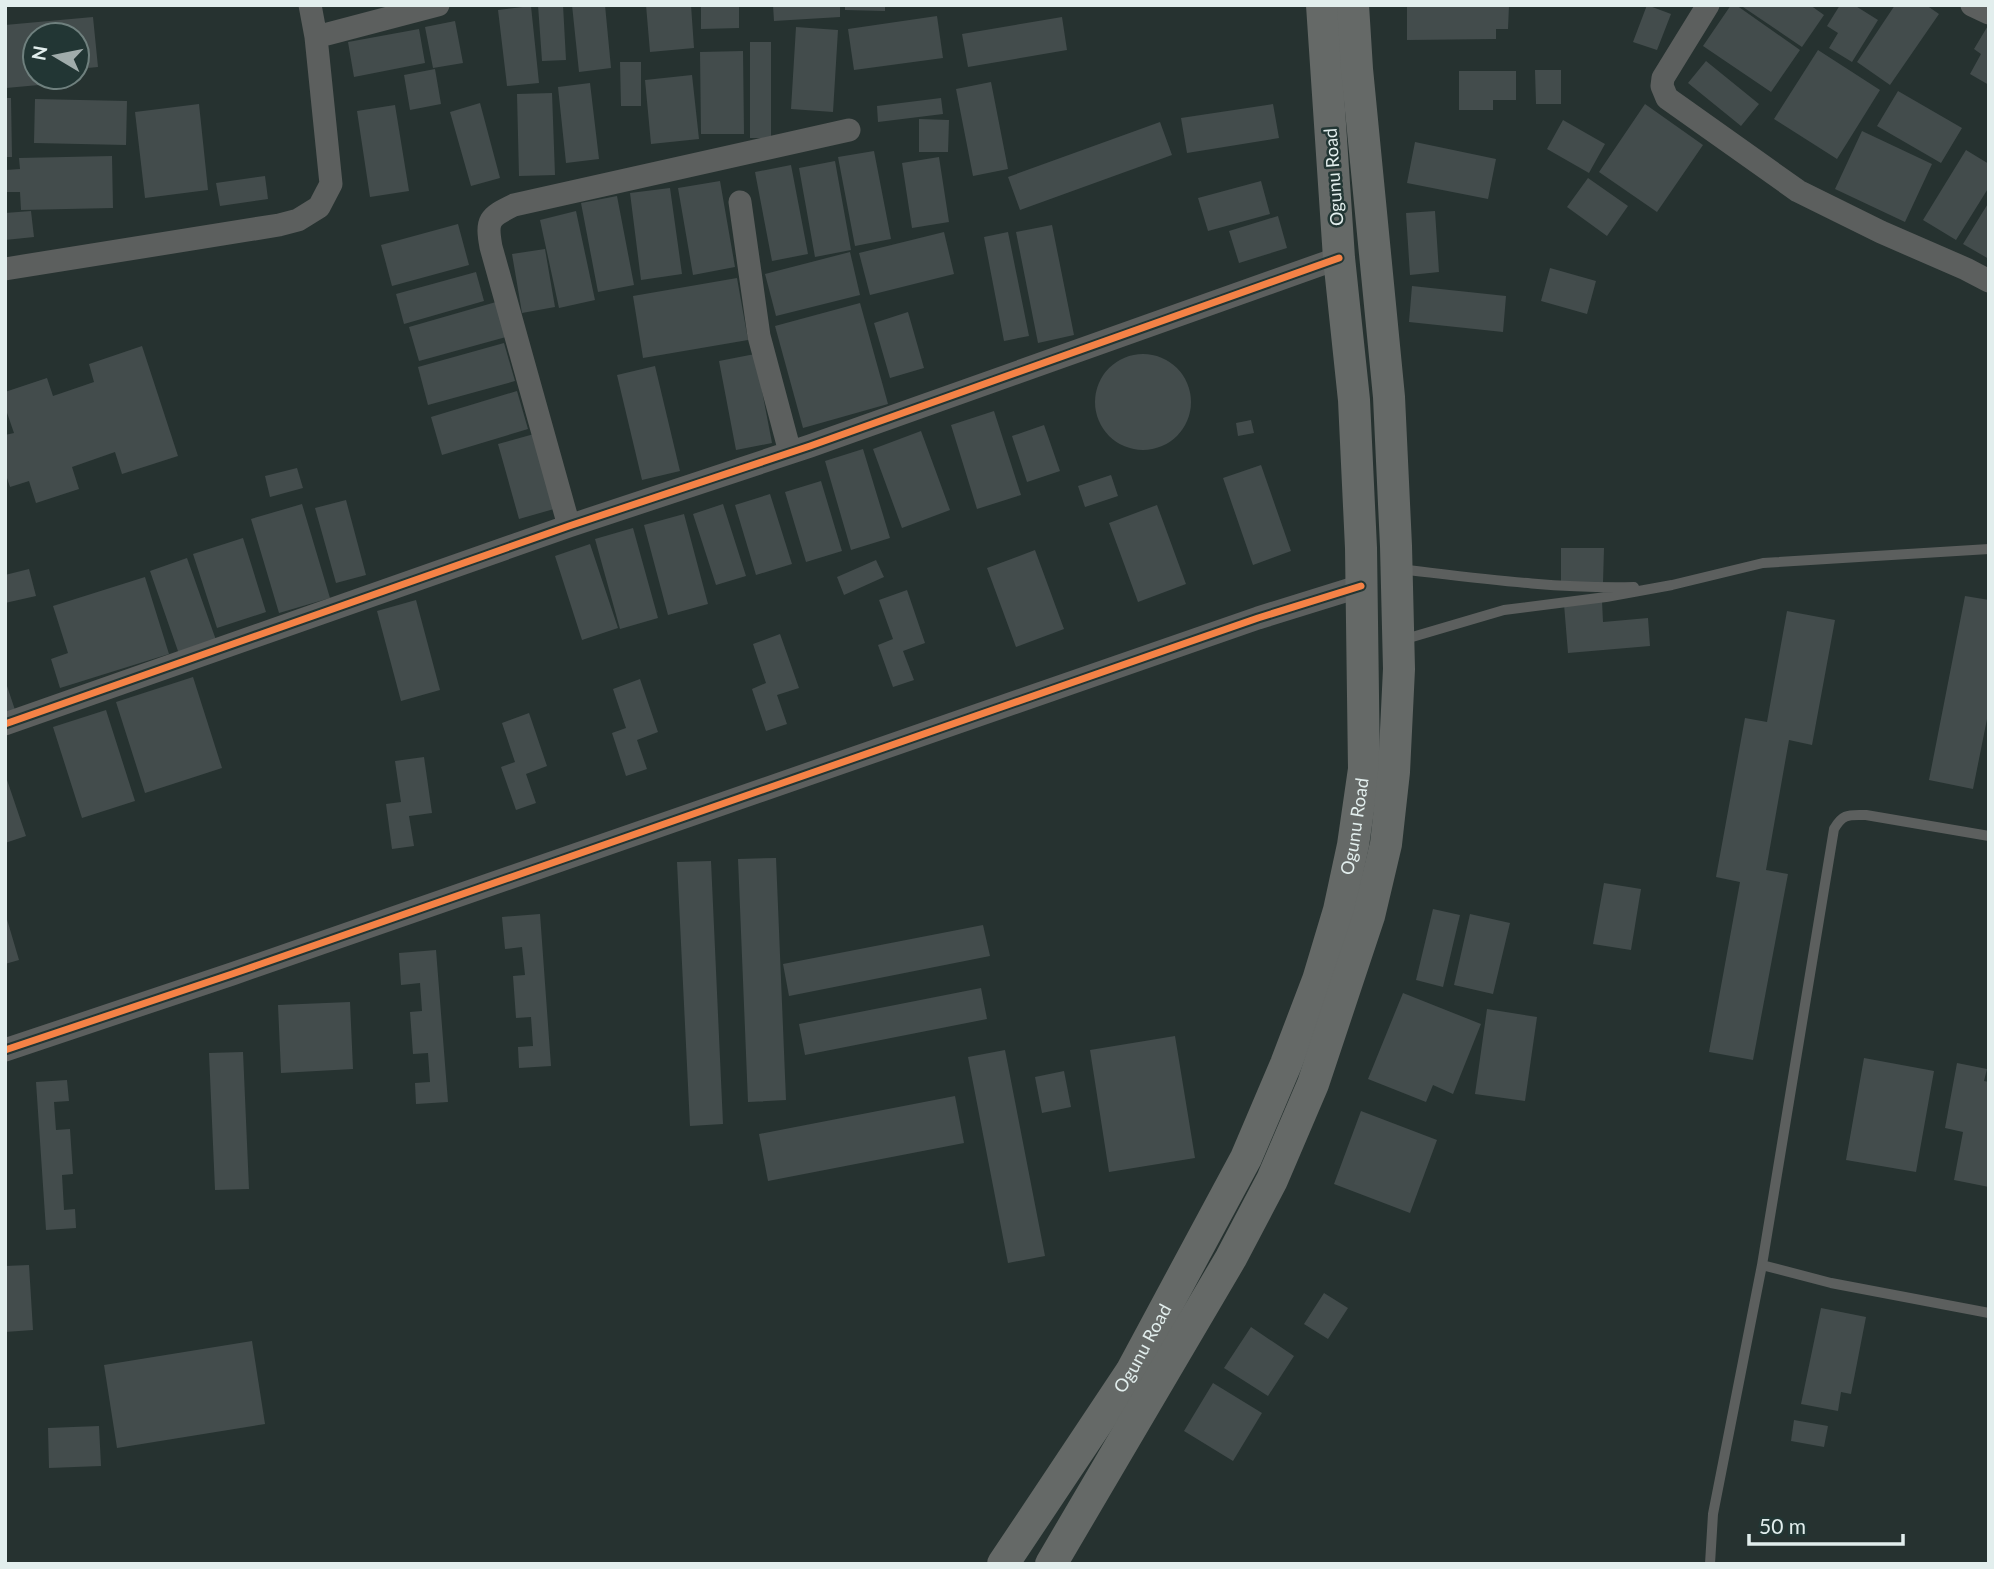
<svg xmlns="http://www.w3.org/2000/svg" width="1994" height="1569" font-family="Lato,sans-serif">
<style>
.building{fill:#434c4c}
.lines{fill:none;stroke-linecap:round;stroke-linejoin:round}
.service{stroke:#5c5f5e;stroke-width:10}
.minor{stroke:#5c5f5e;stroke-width:23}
.secondary{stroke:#656967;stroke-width:32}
.cycleway-casing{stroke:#223634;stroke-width:11}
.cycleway{stroke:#f48246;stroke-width:7}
.labels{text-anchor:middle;stroke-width:5;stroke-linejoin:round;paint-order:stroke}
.street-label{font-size:18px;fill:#e2eeed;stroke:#223634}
</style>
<rect width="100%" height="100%" fill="#263230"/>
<path class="building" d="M538 5H563L566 60 542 61Z
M572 5H605L611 68 579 72Z
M646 5H691L694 48 650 52Z
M701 5H739V28L701 29Z
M773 5H840V17L774 21Z
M845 5H885V11L845 10Z
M1407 5H1509L1508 29H1496V39L1407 40Z
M1647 5 1671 14 1657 50 1633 42Z
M1731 5H1736L1800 50 1771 92 1703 46Z
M1740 5H1810L1824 15 1802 47Z
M1840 5H1854L1878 20 1852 62 1829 48 1838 33 1827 26Z
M1895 5H1926L1939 14 1890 85 1857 62Z
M531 6 539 83 507 86 498 10Z
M937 16 943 58 854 70 848 29Z
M93 17 98 67 77 69V35H35V77H49L50 84 6 88 5 25Z
M1062 17 1067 50 968 67 962 34Z
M455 21 463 63 433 68 425 27Z
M1989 24V85L1970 74 1981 54 1974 49Z
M796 27 838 30 833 112 791 109Z
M419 29 425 63 354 77 348 42Z
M750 42H771V138H750Z
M1818 50 1880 90 1837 159 1774 119Z
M743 51 744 134H701L700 52Z
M1706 61 1759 104 1741 126 1688 83Z
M620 62H641V106H621Z
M435 69 441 104 410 110 404 75Z
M1535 70H1561V104H1536Z
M1459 71H1516V100H1493V110H1459Z
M692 75 699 139 651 144 645 80Z
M991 82 1008 169 973 176 956 89Z
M590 83 599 159 566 163 558 87Z
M1898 91 1962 128 1941 163 1877 126Z
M552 93 555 175 519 176 517 94Z
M5 98H11L12 157H5Z
M941 98 943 114 878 122 877 106Z
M35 99 127 101 126 145 34 143Z
M480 103 500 178 471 186 450 112Z
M199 104 208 190 145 198 135 112Z
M1273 104 1279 138 1187 153 1181 118Z
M1645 104 1703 145 1657 212 1599 172Z
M395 105 409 191 370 197 357 111Z
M919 119 949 120 948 152H919Z
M1563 120 1605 144 1589 173 1547 149Z
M1160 122 1172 155 1020 210 1008 177Z
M1862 131 1932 164 1905 222 1835 189Z
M1415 142 1496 159 1488 199 1407 183Z
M1966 150 1989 164V187L1956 240 1923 220Z
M874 151 891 239 855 246 838 157Z
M112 156 113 208 21 210 20 192H6V170L20 169 19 158Z
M939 157 949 222 912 228 902 163Z
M835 161 851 250 815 257 799 168Z
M791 165 808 254 772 261 755 172Z
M265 176 268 199 220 206 216 183Z
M1588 178 1628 206 1607 236 1567 207Z
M720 181 735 267 693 275 678 188Z
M1261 181 1270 214 1208 231 1198 198Z
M670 188 682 274 641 280 630 193Z
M617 196 634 285 598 292 581 203Z
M1989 202V259L1963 244Z
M31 211 34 237 5 240V213Z
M576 211 595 300 559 308 540 220Z
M1435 211 1439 272 1410 275 1406 213Z
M1278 216 1287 248 1239 263 1229 231Z
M458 224 469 265 392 286 381 245Z
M1052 225 1074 335 1038 343 1016 232Z
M944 232 954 274 870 295 859 253Z
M1008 232 1029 336 1004 341 984 237Z
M545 249 555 307 522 313 512 254Z
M850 252 860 295 776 316 765 274Z
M1550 268 1596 281 1587 314 1541 301Z
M476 272 484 301 404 324 396 294Z
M737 278 748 340 643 358 633 296Z
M1412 286 1506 296 1503 332 1409 322Z
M496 302 506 337 419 361 409 327Z
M860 303 888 404 803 428 775 326Z
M908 312 924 368 890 378 874 323Z
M504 343 515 381 428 405 418 367Z
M142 346 178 456 122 474 115 452 72 467 79 489 36 503 29 481 10 487 5 472V435L14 433 5 407V392L47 378 53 396 94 382 89 364Z
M755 354 772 443 736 450 719 361Z
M1095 402a48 48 0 1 1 96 0a48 48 0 1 1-96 0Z
M655 366 680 471 642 480 617 375Z
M517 391 528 429 442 455 431 417Z
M994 411 1021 495 977 509 951 425Z
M1251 420 1254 433 1238 436 1236 423Z
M1044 425 1060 471 1027 482 1012 436Z
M921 431 950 510 902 528 873 449Z
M534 434 554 509 519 519 498 444Z
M863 449 890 538 851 550 825 461Z
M1261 465 1291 551 1253 565 1223 478Z
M297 468 303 488 270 497 265 476Z
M1111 475 1118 496 1085 507 1078 486Z
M821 481 842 551 806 562 785 492Z
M770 494 792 564 756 575 735 505Z
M346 500 366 575 336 583 315 508Z
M302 504 330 598 279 613 251 519Z
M723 504 746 576 716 585 693 514Z
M1157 505 1186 584 1138 602 1109 523Z
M684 514 708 604 668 615 644 525Z
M633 528 658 618 620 629 595 539Z
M243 538 266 612 217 628 193 554Z
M590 544 618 628 582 640 555 556Z
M1561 548H1604L1603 583H1561Z
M1035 550 1064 629 1016 647 987 568Z
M187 558 216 640 179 654 150 571Z
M876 560 884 577 844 595 837 577Z
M29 569 36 596 5 603V575Z
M145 577 169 654 60 688 51 659 68 653 53 606Z
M907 590 925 643 903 651 914 680 893 687 878 645 893 639 879 600Z
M1965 596 1989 600V709L1973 789 1929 780Z
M416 600 440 690 401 701 377 611Z
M1602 601 1603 622 1648 618 1650 646 1568 653 1564 604Z
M1787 611 1835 620 1812 745 1789 740 1766 870 1788 874 1753 1060 1709 1052 1740 882 1716 877 1745 718 1767 722Z
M780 634 799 688 777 695 787 724 766 731 752 689 766 683 753 644Z
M193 677 222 768 145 793 116 702Z
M640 679 658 732 637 740 647 769 626 776 612 733 626 728 613 689Z
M5 680 16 713 5 716Z
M106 710 135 801 82 818 53 727Z
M529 713 547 766 526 774 536 803 516 810 501 767 515 762 502 723Z
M424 757 432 813 409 816 414 846 392 849 386 804 401 802 395 761Z
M5 774 26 836 5 843Z
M776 858 786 1100 748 1102 738 859Z
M711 861 723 1124 690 1126 677 862Z
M1604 883 1641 889 1631 950 1593 944Z
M1433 909 1460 915 1443 987 1416 980Z
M540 914 551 1066 519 1068 518 1047 533 1046 531 1017 516 1018 513 976 525 975 522 947 505 949 502 917Z
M1470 914 1510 923 1493 994 1454 985Z
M6 916 19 960 5 964V917Z
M983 925 990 956 789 996 783 964Z
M436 950 448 1102 416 1104 415 1083 430 1082 428 1053 413 1054 410 1012 422 1011 420 983 401 985 399 953Z
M981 988 987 1019 805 1055 799 1024Z
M1403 993 1481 1024 1453 1094 1433 1085 1426 1102 1368 1079Z
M350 1002 353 1069 281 1073 278 1005Z
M1487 1009 1537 1017 1525 1101 1475 1094Z
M1175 1036 1195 1158 1109 1172 1090 1050Z
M1005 1050 1045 1256 1008 1263 968 1057Z
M243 1052 249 1189 215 1190 209 1053Z
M1864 1058 1934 1071 1916 1172 1846 1160Z
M1957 1063 1987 1069 1984 1081 1989 1082V1187L1954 1180 1963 1132 1945 1128Z
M1064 1071 1071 1107 1042 1113 1035 1077Z
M67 1080 69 1101 54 1102 56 1130 70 1129 73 1174 62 1175 64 1210 75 1209 76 1228 46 1230 36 1082Z
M955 1096 964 1143 768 1181 759 1134Z
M1361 1111 1437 1140 1410 1213 1334 1184Z
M29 1265 33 1330 5 1332V1266Z
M1324 1293 1348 1308 1328 1339 1304 1324Z
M1821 1308 1866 1317 1851 1394 1841 1392 1838 1411 1801 1404Z
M1251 1327 1294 1356 1268 1396 1224 1368Z
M252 1341 265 1424 117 1448 104 1365Z
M1213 1383 1262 1413 1233 1461 1184 1431Z
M1794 1420 1828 1426 1824 1447 1791 1441Z
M99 1426 101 1466 49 1468 48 1428Z"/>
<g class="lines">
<path class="service" d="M1399 569C1477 578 1555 589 1634 587
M1402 640 1504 610 1606 597 1672 585 1763 563 1989 549
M1762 1265 1831 1283 1989 1313
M1710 1564 1713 1514 1762 1265 1834 829C1843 813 1849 815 1866 815L1989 836"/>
<path class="minor" d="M1708 5 1663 78 1662 86 1667 98 1798 191 1881 232 1966 269 1989 281
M1972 5 1989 13
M316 37 438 5
M740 202 759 336 790 452
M5 269 279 225 298 220 319 207 331 184 316 37 310 5
M569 526 491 247C486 220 489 217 514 205L849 130
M5 724 569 526 810 446 1339 258
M5 1050 232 974 1258 618 1361 586"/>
<g class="secondary">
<path id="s1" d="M1003 1564 1131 1372 1246 1158 1286 1064 1318 980 1339 910 1353 845 1364 769 1361 548 1354 400 1339 258 1322 5"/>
<path d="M1051 1564 1231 1258 1272 1180 1313 1084 1369 916 1386 844 1394 772 1399 669 1396 546 1389 397 1357 69 1353 5"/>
</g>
<defs>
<path id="cycleway" d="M5 724 569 526 810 446 1339 258
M5 1050 232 974 1258 618 1361 586"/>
</defs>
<use href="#cycleway" class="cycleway-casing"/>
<use href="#cycleway" class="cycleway"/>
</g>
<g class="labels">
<g class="street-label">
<text transform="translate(1334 177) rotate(-94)" y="6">Ogunu Road</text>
<text dy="6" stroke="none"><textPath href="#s1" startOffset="824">Ogunu Road</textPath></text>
<text dy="6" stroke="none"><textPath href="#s1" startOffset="257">Ogunu Road</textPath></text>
</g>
</g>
<rect width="1994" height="1569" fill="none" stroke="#e2eeed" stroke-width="14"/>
<g transform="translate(56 56) rotate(280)"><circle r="33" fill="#223634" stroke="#6f807e" stroke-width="2"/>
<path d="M0-5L12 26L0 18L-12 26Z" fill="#a0acab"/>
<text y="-10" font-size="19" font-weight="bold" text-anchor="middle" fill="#e2eeed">N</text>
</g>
<path d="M1749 1534v10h154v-10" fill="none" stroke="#e2eeed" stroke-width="3.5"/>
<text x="1759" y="1534" font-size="21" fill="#e2eeed" stroke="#223634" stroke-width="5" paint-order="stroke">50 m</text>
</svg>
